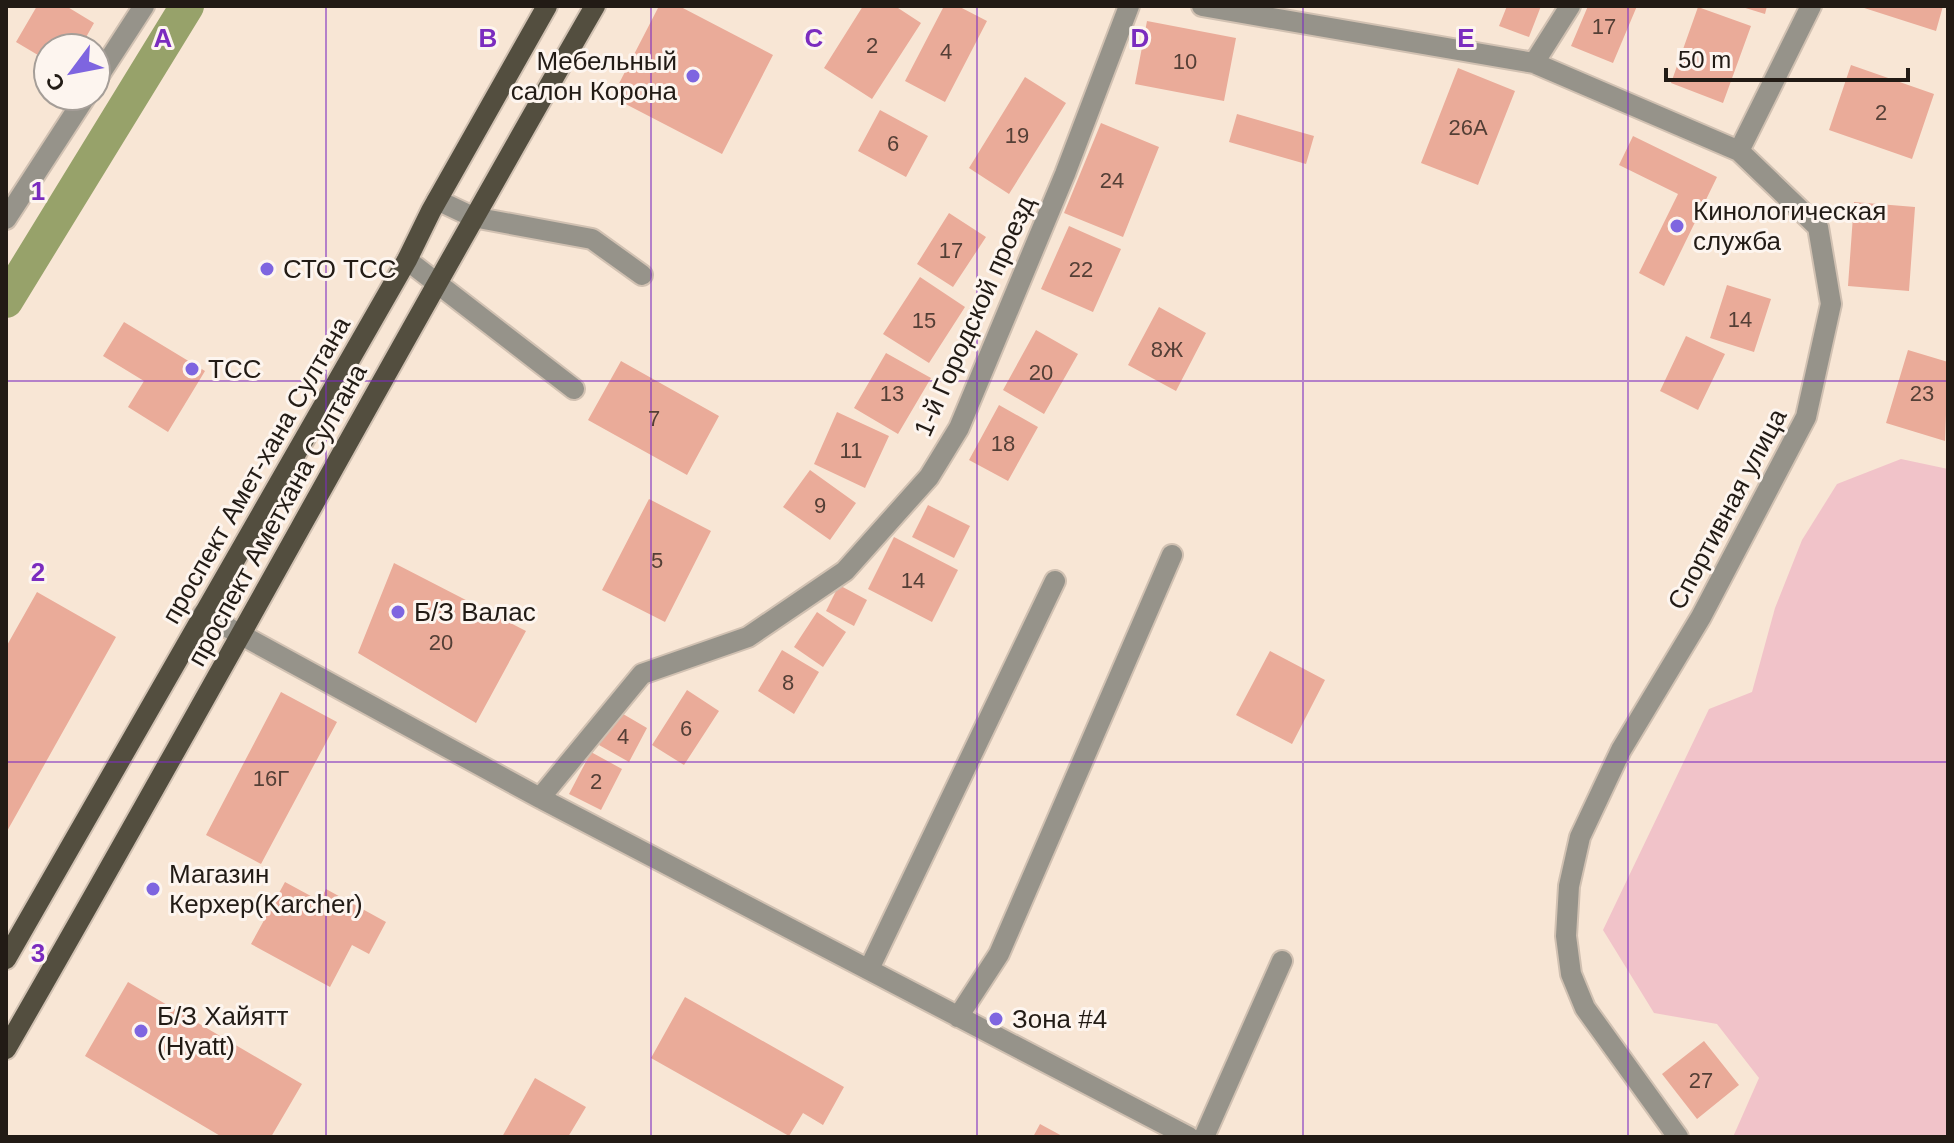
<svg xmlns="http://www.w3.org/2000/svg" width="1954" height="1143" font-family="Helvetica,sans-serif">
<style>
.green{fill:#f1c3c9}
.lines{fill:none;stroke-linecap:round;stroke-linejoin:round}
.canal{stroke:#97a26a;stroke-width:34}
.building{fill:#eaab99}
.minor-casing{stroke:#d1c1b2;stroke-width:24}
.primary-casing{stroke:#d1c1b2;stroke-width:24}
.minor{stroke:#96938a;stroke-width:20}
.primary{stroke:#534e3f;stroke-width:20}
.grid{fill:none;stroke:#7b2cbf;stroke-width:2;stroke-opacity:0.55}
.poi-dot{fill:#7e65e0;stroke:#fdf5ef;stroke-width:3}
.labels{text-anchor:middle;stroke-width:6;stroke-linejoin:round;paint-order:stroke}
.number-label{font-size:22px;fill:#543f36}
.poi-label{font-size:26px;fill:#221b15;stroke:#fdf5ef;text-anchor:start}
.street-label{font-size:26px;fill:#221b15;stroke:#fdf5ef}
.grid-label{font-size:26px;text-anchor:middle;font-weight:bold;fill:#7b2cbf;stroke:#fdf5ef;stroke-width:6;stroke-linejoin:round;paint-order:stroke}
</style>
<rect width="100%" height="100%" fill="#f8e6d5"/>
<path class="green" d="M1901 459 1948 469V1137H1733L1759 1078 1717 1024 1654 1013 1603 930 1709 709 1752 692 1775 608 1802 540 1837 484Z"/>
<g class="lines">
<path class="canal" d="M6 301 187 6"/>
</g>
<path class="building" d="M37 6H66L94 23 80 48H48V61L16 42Z
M659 6H679L773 55 722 154 612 97Z
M863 6H895L921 23 872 99 824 68Z
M944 6H958L987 21 945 102 905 81Z
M1507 6H1541L1529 37 1499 26Z
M1588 6H1637L1613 63 1571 46Z
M1739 6H1767L1765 14Z
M1858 6H1943L1936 31Z
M1698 7 1751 26 1723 103 1671 83Z
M1147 21 1236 38 1224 101 1135 84Z
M1851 65 1934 94 1912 159 1829 130Z
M1458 68 1515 91 1478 185 1421 163Z
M1025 77 1066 103 1009 194 969 168Z
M880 110 928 136 906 177 858 151Z
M1237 114 1314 136 1306 164 1229 142Z
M1101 123 1159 147 1123 237 1064 213Z
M1633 136 1717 177 1664 286 1639 273 1678 194 1619 165Z
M1854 202 1915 207 1909 291 1848 286Z
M949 213 986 237 953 287 917 264Z
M1069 226 1121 249 1093 312 1041 289Z
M920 277 965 307 929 363 883 334Z
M1727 285 1771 299 1754 352 1710 338Z
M1159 307 1206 333 1176 391 1128 365Z
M124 322 205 371 168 432 128 407 144 381 103 356Z
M1036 330 1078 354 1044 414 1003 390Z
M1686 336 1725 354 1698 410 1660 391Z
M1908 350 1948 362 1945 441 1886 423Z
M886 353 931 378 898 434 854 408Z
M621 361 719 416 687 475 588 420Z
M999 405 1038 427 1008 481 969 460Z
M837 412 889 436 865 488 814 464Z
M810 470 856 503 830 540 783 507Z
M649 499 711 531 665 622 602 590Z
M928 505 970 526 954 558 912 537Z
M894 537 958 570 932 622 868 589Z
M394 563 526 631 476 723 358 653Z
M839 585 867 600 854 626 826 611Z
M37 592 116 637 6 833V647Z
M817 612 846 632 823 667 794 647Z
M782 650 819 672 794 714 758 691Z
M1270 651 1325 680 1292 744 1236 715Z
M687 690 719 711 684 765 652 745Z
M281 692 337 722 261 864 206 835Z
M618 711 647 728 629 762 599 745Z
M591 752 622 769 601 810 569 794Z
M285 882 320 901 326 889 386 922 369 954 352 945 330 987 251 944Z
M128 982 302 1084 271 1137H222L85 1056Z
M685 997 844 1087 823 1125 803 1113 789 1136 651 1058Z
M1704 1041 1739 1085 1697 1119 1662 1074Z
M535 1078 586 1107 568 1137H502Z
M1040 1124 1064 1137H1033Z"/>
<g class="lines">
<defs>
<path id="minor" d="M1202 6 1534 63 1739 151 1818 227 1831 304 1806 417 1701 617 1621 750 1580 837 1569 886 1566 936 1571 974 1585 1008 1678 1137
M1534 63 1570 6
M96 80 144 6
M1739 151 1811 6
M437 200 473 217 592 239 642 275
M6 219 86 96
M407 260 574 389
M203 614 540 798 1189 1137
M540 798 642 674 748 637 845 571 929 477 959 428 1065 174 1129 6
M869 969 1055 581
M958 1017 999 954 1172 555
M1204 1137 1282 961"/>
<path id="primary" d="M6 959 407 260 431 211 547 6
M6 1049C206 703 395 352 595 6"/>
</defs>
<use href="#minor" class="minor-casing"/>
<use href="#primary" class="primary-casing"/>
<use href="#minor" class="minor"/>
<use href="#primary" class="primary"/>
</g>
<path class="grid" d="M326 6V1137M651 6V1137M977 6V1137M1303 6V1137M1628 6V1137M6 381H1948M6 762H1948"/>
<g class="poi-dot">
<circle cx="693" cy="76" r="8"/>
<circle cx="1677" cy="226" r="8"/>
<circle cx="267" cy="269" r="8"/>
<circle cx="192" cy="369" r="8"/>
<circle cx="398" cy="612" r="8"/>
<circle cx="153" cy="889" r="8"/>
<circle cx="996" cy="1019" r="8"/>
<circle cx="141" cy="1031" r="8"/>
</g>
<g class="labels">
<g class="number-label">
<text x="1604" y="34">17</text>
<text x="872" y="53">2</text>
<text x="946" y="59">4</text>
<text x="1185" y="69">10</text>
<text x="1881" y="120">2</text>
<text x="1468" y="135">26А</text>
<text x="1017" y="143">19</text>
<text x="893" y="151">6</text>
<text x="1112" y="188">24</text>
<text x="951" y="258">17</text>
<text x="1081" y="277">22</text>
<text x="1740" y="327">14</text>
<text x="924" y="328">15</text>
<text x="1167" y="357">8Ж</text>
<text x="1041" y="380">20</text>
<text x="892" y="401">13</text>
<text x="1922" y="401">23</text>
<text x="654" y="426">7</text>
<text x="1003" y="451">18</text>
<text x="851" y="458">11</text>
<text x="820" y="513">9</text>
<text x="657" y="568">5</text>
<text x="913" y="588">14</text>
<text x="441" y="650">20</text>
<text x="788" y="690">8</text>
<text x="686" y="736">6</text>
<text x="623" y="744">4</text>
<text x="271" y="786">16Г</text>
<text x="596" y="789">2</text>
<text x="1701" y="1088">27</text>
</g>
<g class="poi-label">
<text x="677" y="70" text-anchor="end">Мебельный<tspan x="677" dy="30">салон Корона</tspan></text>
<text x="1693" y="220">Кинологическая<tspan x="1693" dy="30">служба</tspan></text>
<text x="283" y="278">СТО ТСС</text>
<text x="208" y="378">ТСС</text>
<text x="414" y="621">Б/З Валас</text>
<text x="169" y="883">Магазин<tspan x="169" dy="30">Керхер(Karcher)</tspan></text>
<text x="157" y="1025">Б/З Хайятт<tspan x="157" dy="30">(Hyatt)</tspan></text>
<text x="1012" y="1028">Зона #4</text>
</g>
<g class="street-label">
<text transform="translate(974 316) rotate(-66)" y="9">1-й Городской проезд</text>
<text transform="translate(256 470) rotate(-60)" y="9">проспект Амет-хана Султана</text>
<text transform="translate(1727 509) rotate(-62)" y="9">Спортивная улица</text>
<text transform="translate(277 515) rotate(-61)" y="9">проспект Аметхана Султана</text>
</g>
</g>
<g class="grid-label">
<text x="163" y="47">A</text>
<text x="488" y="47">B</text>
<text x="814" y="47">C</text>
<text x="1140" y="47">D</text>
<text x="1466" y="47">E</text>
<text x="38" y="200">1</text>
<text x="38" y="581">2</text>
<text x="38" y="962">3</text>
</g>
<rect width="1954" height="1143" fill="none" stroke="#221b15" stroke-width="16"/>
<g transform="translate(72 72) rotate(238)"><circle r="38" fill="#fdf5ef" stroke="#a59e98" stroke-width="2"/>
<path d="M0-6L14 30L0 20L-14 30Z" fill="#7e65e0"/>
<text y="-12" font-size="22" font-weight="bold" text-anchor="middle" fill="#221b15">С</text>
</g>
<path d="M1666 68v12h242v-12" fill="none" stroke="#221b15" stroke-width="4"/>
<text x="1678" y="68" font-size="24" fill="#221b15" stroke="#fdf5ef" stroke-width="6" paint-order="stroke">50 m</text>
</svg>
